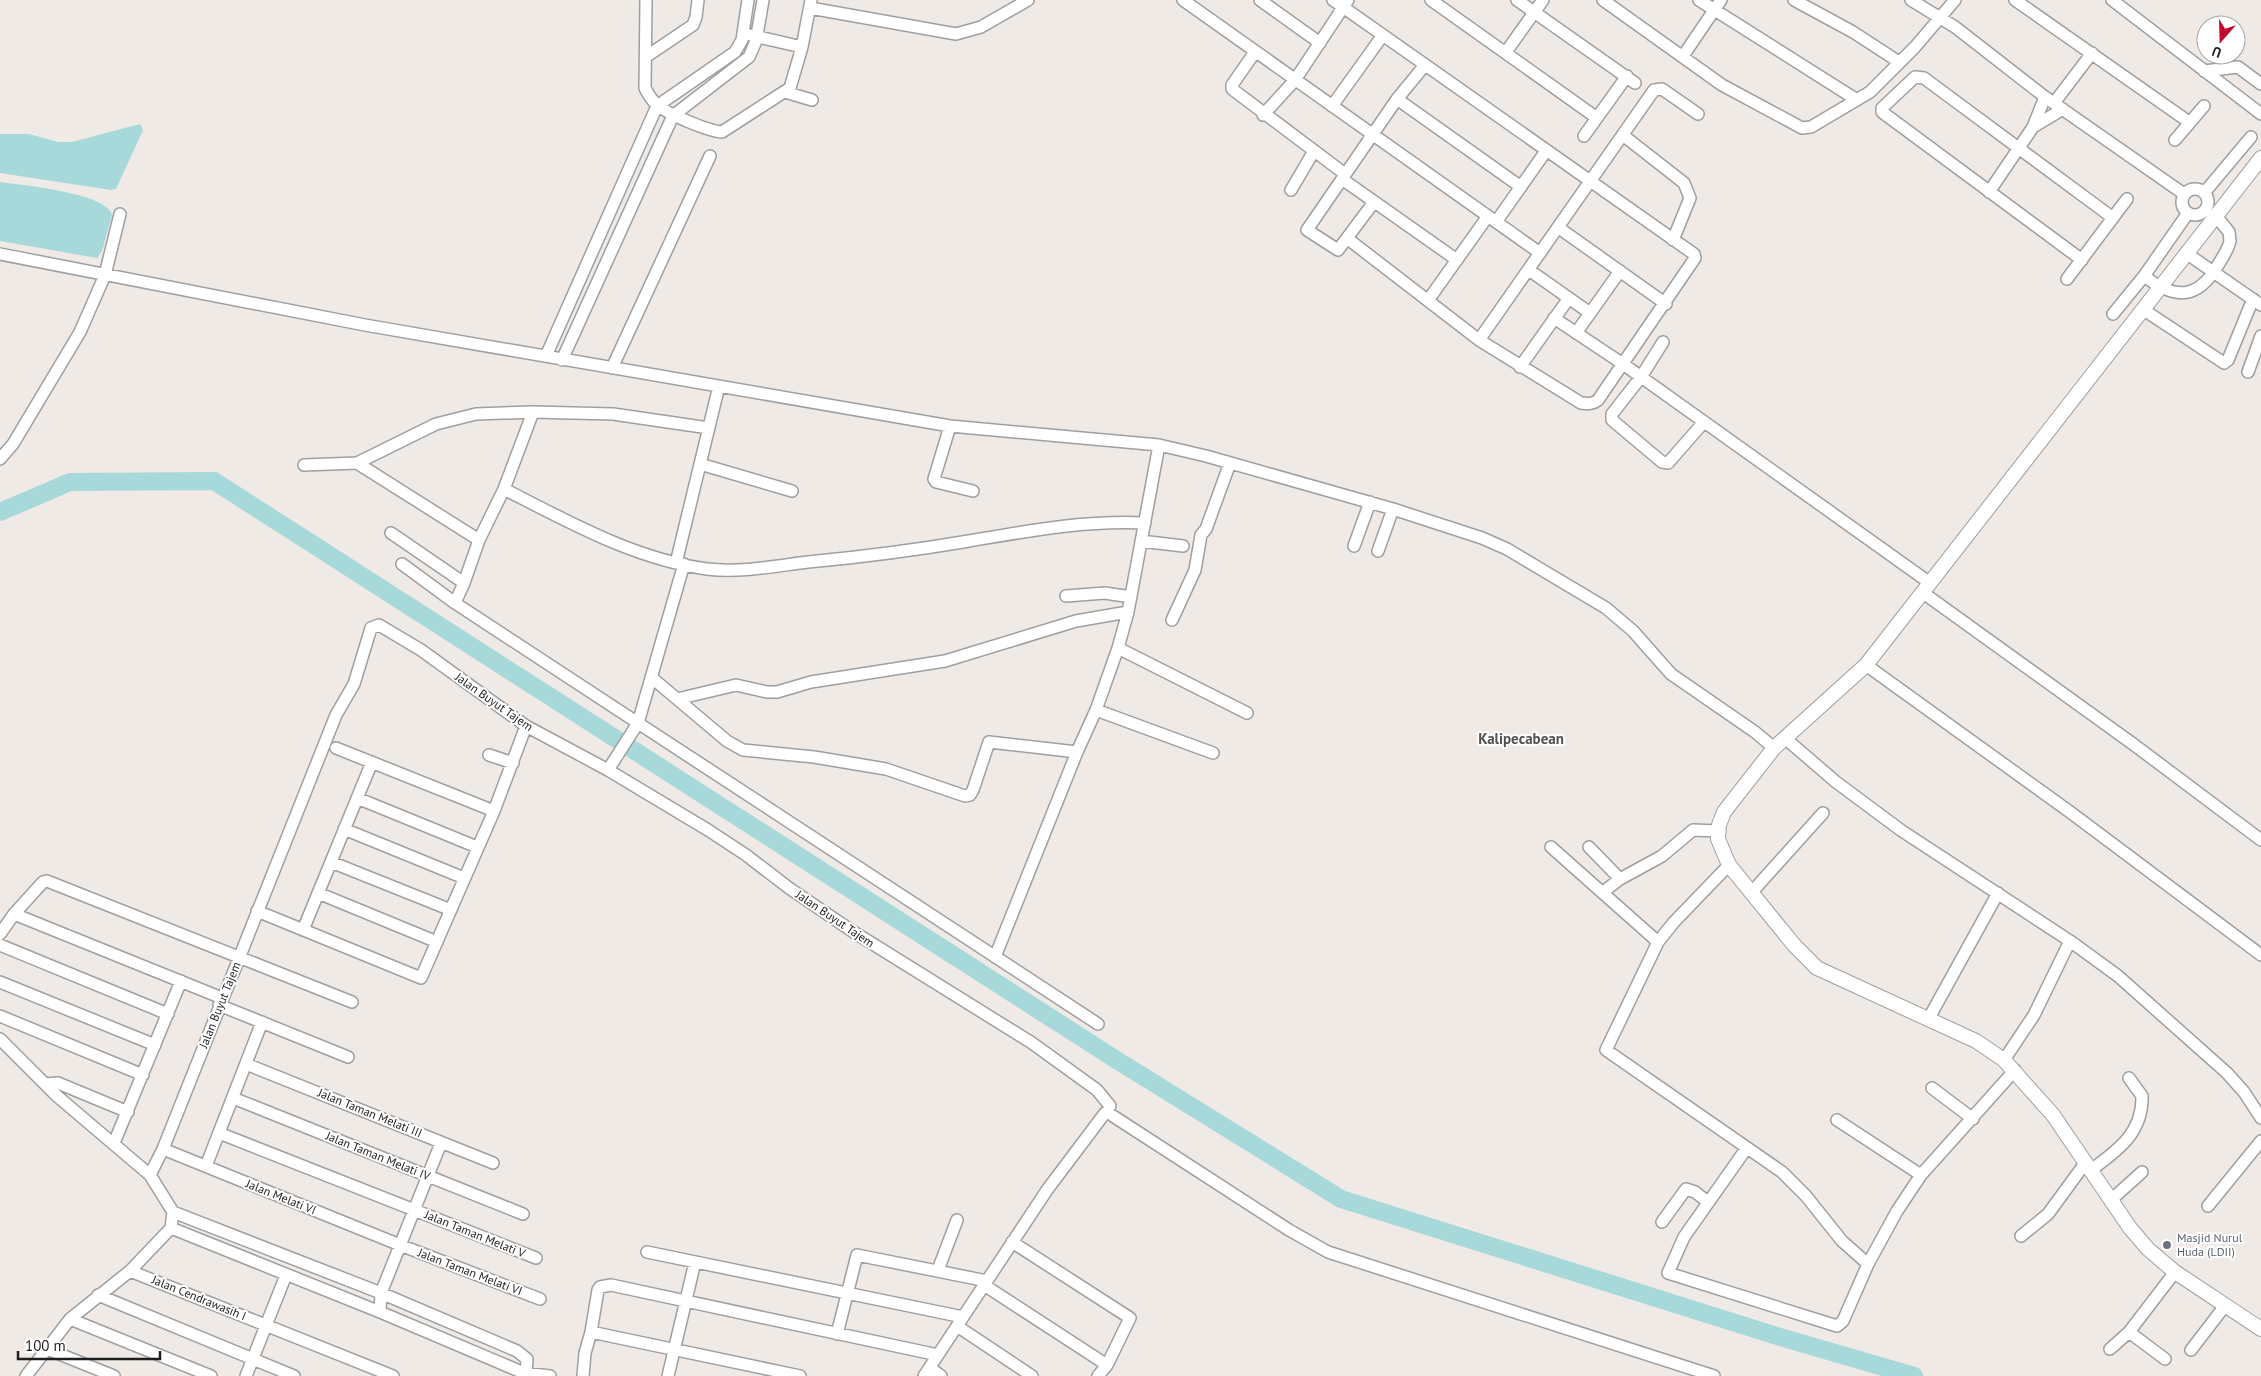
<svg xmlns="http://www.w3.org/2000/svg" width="2261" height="1376" font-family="'PT Sans',sans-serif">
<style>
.water{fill:#a7d8da}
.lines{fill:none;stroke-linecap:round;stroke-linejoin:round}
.river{stroke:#a7d8da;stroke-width:18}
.minor-casing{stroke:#9f9f9f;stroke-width:14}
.tertiary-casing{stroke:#9f9f9f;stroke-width:16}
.minor{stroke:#fff;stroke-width:11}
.tertiary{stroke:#fff;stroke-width:14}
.worship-dot{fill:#6b7280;stroke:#fff;stroke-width:2}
.labels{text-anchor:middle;stroke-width:4;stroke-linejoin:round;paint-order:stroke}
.street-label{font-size:12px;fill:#1e1e1e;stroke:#fff}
.worship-label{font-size:12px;fill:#5b616d;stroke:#fff;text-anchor:start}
.quarter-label{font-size:15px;font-weight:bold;fill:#515151;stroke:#fff}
</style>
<rect width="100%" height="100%" fill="#efeae5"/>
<path class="water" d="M140 124 143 130 116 189 111 190 0 173V134H29L58 142H72Z
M0 182C21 185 108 193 112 215L102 251 97 258 0 241Z"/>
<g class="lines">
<path class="river" d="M0 512 70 482 214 481 1115 1059 1341 1199 1777 1336 1914 1376"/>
<defs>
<path id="minor" d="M646 0 645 88C648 94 651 99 656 104 667 114 708 131 722 132L790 88 802 47 811 0
M1183 0 1540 253
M1260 0 1320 43
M1333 0 1694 254 1695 258 1598 400C1593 404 1589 404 1581 403L1479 340 1348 239
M1431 0 1597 118
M1517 0 1635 83
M1603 0 1722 85 1802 128 1811 127 1870 92 1915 47 1955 0
M1699 0 1857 100
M1794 0 1853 32 1899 62
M1911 0 1955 27 2045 97 2184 194
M2015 0 2189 122
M2112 0 2261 114
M810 8 956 34 981 27 1028 0
M750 35 802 47
M1255 52 1232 85V89L1345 174
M1506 52 1543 0
M647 56 693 25 696 17 698 0
M1683 56 1721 0
M2204 71 2238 67 2261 84
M785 92 812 100
M2045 97 2033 127 2063 109
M1397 99 1521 187
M2054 103 2092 53
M1332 106 1383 35
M1263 115 1295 80 1348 0
M1584 136 1627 76
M1624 136 1684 183 1690 198 1673 240
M2175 140 2204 106
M1342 179 1457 260
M2182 202a13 13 0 1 1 26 0a13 13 0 1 1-26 0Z
M1291 190 1314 151
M1989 192 2033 127
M2204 193 2251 137
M1374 202 1338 250 1307 230 1397 99 1425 65
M1496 222 1546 151
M1559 228 1666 304
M2186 253 2261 305
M0 254 365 325 950 426 1159 445 1206 456 1393 509 1482 538 1507 549 1606 608 1633 631 1671 674 1755 732 1774 748
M2082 260 1882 112V108L1915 77 1924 78 2113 218
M1529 270 1590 313
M2144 276C2174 299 2197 301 2218 265 2222 258 2228 250 2230 241L2229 232 2216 216
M2067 279 2127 199
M1429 299 1488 216
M2144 310 2224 363 2228 360 2253 299
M2113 314 2144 276 2188 213
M1554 318 1623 364 1930 583
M1576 333 1620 271
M1479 340 1654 90 1662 89 1698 114
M1663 342 1641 377 1612 414V420L1662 462 1668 463 1704 422
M546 356 657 106 735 52 742 40 748 0
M562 360 671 120 674 115 749 57 756 41 763 0
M1520 367 1569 298
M612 368 710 156
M2248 372 2261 336
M533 412 504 489C569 522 634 559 707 569 740 573 775 566 808 562 862 557 916 550 969 541 1028 531 1085 520 1145 523
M950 426 934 479 936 482 973 491
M0 459 13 444 80 332 105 275 120 214
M357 463 479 540
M700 464 792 491
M304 465 357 463 436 424 476 414 533 412 613 414 709 428
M391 533 464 583
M1141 541 1183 546
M1354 546 1370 502
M1378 551 1393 509
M676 563 719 386
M402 564 455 603 638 723 608 770
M684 564 638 723 1098 1024
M1922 592 2133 744 2261 840
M1066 596 1105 593 1131 597
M455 603 464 583 479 540 504 489
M1172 620 1195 570 1201 535 1206 529 1230 463
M1118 648 1247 713
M1866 665 2070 812 2261 955
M651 677 727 741 743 750 814 757 886 769 965 796 970 795 973 790 989 742 1077 752
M677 699 736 685 767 692H777L811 682 945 661 1076 621 1128 612
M1096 710 1213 753
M1786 739 1836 782 1902 831 2070 941 2118 976 2227 1073 2244 1092 2261 1118
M336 748 494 811
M489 755 513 763
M357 798 477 847
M344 829 464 878
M1551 847 1658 942 1674 922 1729 865
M1589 847 1620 879
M331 862 451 910
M1603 892 1620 879 1662 856 1693 830 1718 831
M318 893 437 942
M1751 893 1823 813
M257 911 421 978 494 811 526 726
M14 914 222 998
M303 930 372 762
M0 934 14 914 43 882 47 881 352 1002
M1658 942 1606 1050 1782 1172 1806 1196 1842 1241 1868 1264
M0 945 168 1014
M995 957 1077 752 1096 710 1118 648 1128 612 1159 445
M0 982 155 1045
M219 1005 348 1057
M0 1016 143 1075
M1929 1018 1998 893
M0 1039 57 1096 150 1175 173 1212 171 1228 130 1271 70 1319 26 1376
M2004 1060 2034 1015 2070 941
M246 1064 493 1163
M45 1084 58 1083 128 1112
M1932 1088 1973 1119
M233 1098 523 1214
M1113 1116 1289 1230 1328 1252 1714 1376
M1837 1120 1921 1175
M219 1133 536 1258
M114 1143 181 981
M163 1149 400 1245 540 1299
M1746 1149 1684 1237 1668 1273 1837 1326 1843 1321 1868 1264 1897 1211 1921 1175 2015 1070
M206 1166 262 1022
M2091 1170C2118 1150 2143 1133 2142 1096L2129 1078
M150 1175 163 1149 336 715 354 684 371 628 379 625 421 650 526 726 608 770 708 830 746 855 789 888 852 931 1032 1043 1097 1090 1110 1106
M2111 1200 2142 1172
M2208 1206 2261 1141
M173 1212 381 1293 517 1351 527 1359 526 1376
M1662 1222 1686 1189 1695 1192 1708 1202
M171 1228 380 1312 524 1373 550 1376
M2021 1236 2048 1214 2086 1162
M1012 1242 1130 1318 1107 1365 1098 1376
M647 1252 963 1317
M938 1270 957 1220
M130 1271 393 1376
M984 1285 1107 1365
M98 1295 294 1376
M380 1312 381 1293 441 1143
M70 1319 211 1376
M957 1326 1032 1376
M591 1332 598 1290 600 1287 611 1285 938 1355
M2129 1332 2165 1359
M837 1334 857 1255 987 1281
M47 1349 114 1376
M2110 1349 2129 1332 2175 1272
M2191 1350 2224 1307
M930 1368 941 1376
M246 1376 286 1275
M583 1376 585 1353 591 1332 800 1376
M668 1376 695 1262
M924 1376 1047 1190 1105 1113"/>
<path id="tertiary" d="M2261 158 1866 665 1774 748 1724 812 1719 825 1718 839 1729 865 1794 945 1817 968 1976 1041 2004 1060 2053 1115 2130 1228 2148 1249 2175 1272 2261 1329"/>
</defs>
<use href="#minor" class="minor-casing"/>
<use href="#tertiary" class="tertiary-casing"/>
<use href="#minor" class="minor"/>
<use href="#tertiary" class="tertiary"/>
</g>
<circle class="worship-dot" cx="2167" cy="1245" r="5"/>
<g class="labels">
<g class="street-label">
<text transform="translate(494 702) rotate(35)" y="4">Jalan Buyut Tajem</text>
<text transform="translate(835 919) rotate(34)" y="4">Jalan Buyut Tajem</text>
<text transform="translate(220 1005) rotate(-68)" y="4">Jalan Buyut Tajem</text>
<text transform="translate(370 1113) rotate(22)" y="4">Jalan Taman Melati III</text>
<text transform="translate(378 1156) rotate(22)" y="4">Jalan Taman Melati IV</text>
<text transform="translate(281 1197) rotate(22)" y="4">Jalan Melati VI</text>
<text transform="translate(475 1234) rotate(22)" y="4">Jalan Taman Melati V</text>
<text transform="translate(470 1272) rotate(21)" y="4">Jalan Taman Melati VI</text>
<text transform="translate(199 1298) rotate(22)" y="4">Jalan Cendrawasih I</text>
</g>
<g class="worship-label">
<text x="2177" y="1242">Masjid Nurul<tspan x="2177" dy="14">Huda (LDII)</tspan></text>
</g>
<g class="quarter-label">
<text x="1521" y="744">Kalipecabean</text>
</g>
</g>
<g transform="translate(2221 40) rotate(200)"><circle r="24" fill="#ffffff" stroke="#a5a5a5"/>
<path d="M0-4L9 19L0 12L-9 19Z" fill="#c20a2c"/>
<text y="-8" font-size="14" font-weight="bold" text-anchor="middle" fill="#1e1e1e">U</text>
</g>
<path d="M18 1351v8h142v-8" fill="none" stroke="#1e1e1e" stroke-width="2.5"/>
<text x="25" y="1351" font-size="15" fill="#1e1e1e" stroke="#ffffff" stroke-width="4" paint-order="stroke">100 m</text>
</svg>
